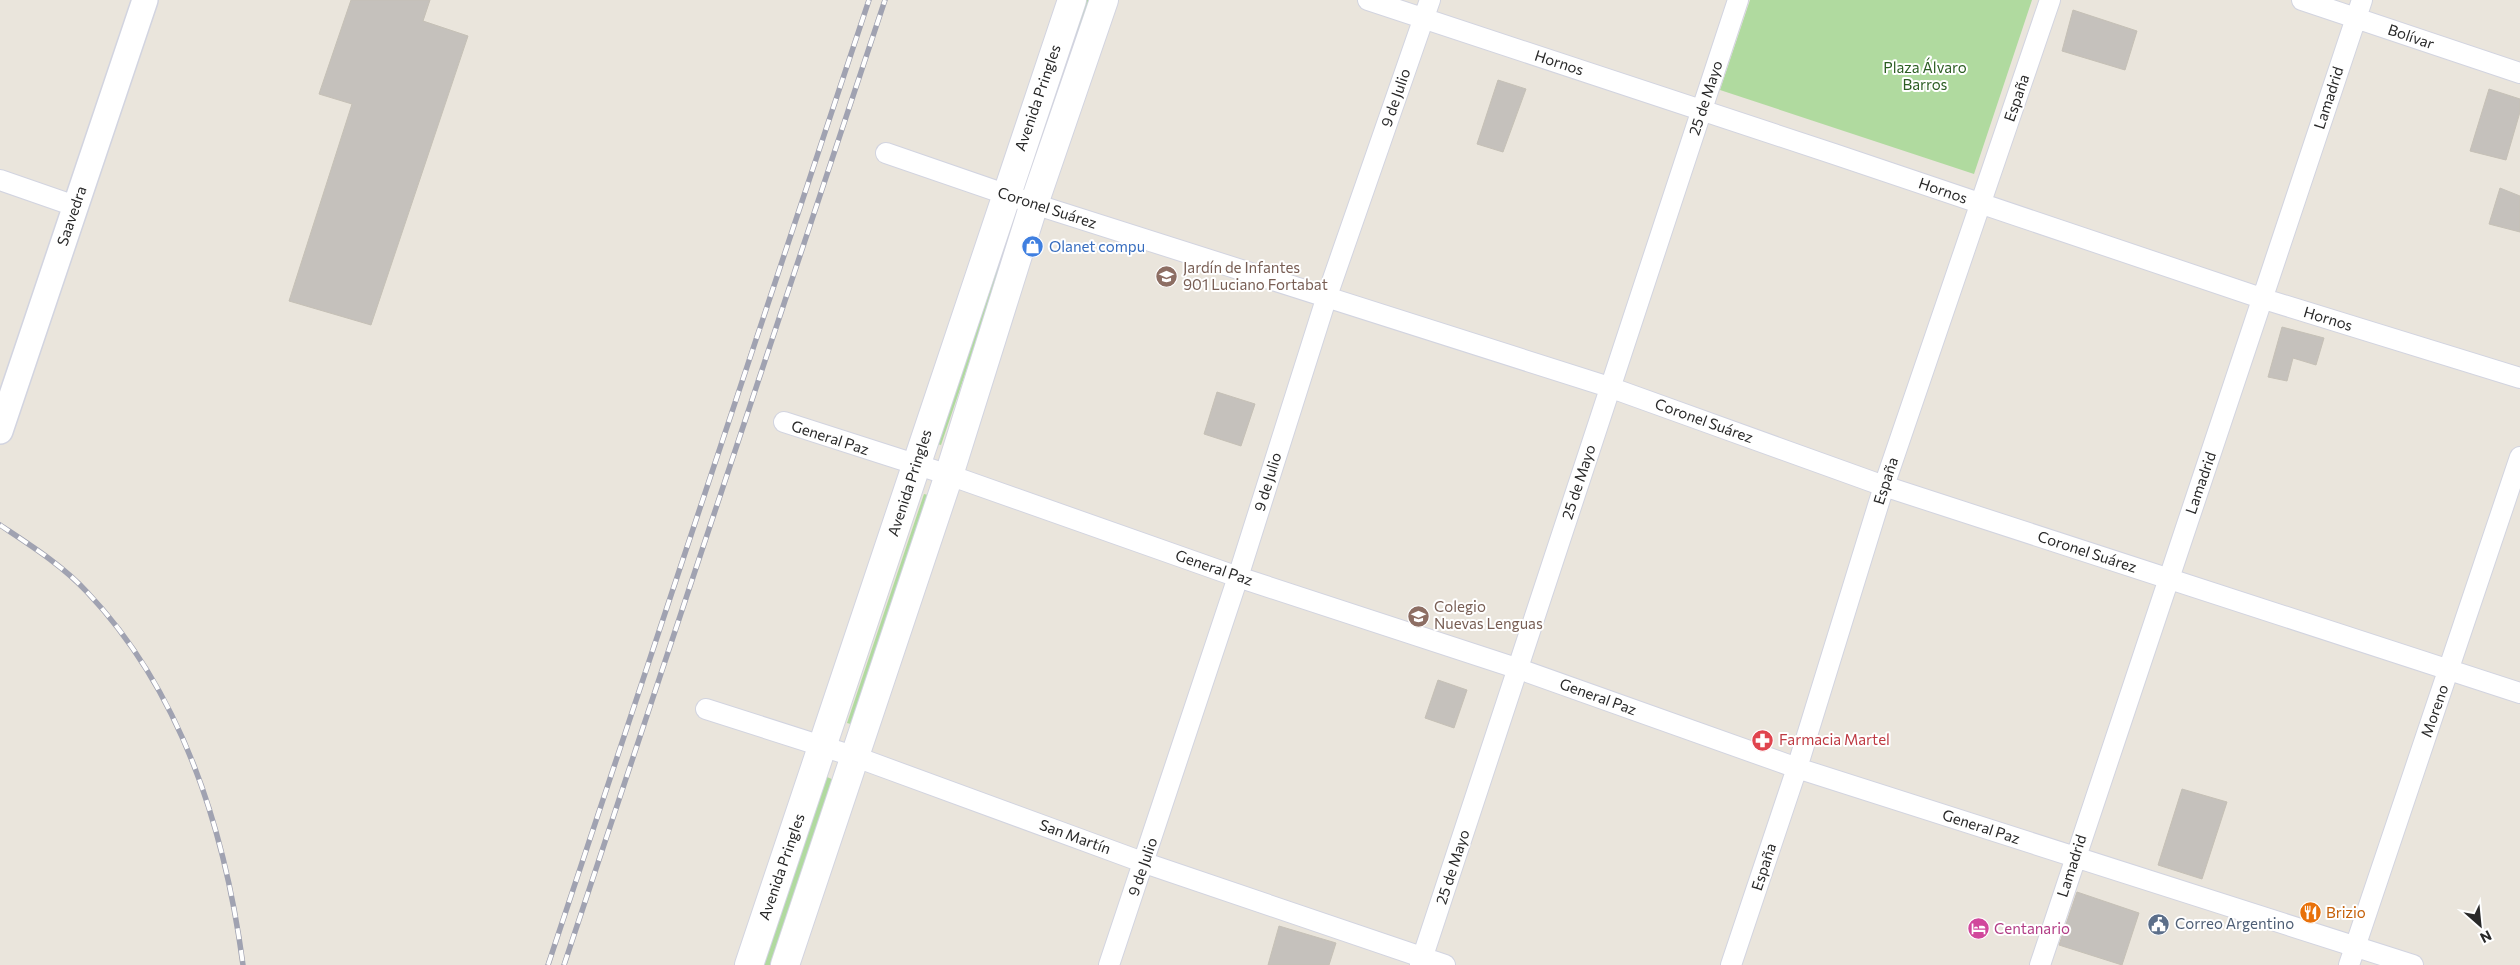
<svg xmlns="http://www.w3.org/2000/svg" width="2520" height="965" font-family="Commissioner,sans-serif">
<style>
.green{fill:#b0da9f}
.building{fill:#c5c1bc;stroke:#c5c0b6}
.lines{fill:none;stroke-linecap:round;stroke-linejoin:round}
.minor-casing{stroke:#d2d4e0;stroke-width:22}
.tertiary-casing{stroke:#d2d4e0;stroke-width:28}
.secondary-casing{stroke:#d2d4e0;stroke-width:30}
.minor{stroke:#fff;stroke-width:20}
.tertiary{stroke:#fff;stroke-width:25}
.secondary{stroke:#fff;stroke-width:28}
.rail-casing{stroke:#a0a2b1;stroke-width:5.5}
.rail{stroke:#fff;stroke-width:4;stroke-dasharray:11;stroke-linecap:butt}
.labels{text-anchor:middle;stroke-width:4;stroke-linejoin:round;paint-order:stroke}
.street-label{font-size:15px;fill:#292929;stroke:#fff}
.park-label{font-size:15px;fill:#2b5d22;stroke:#fff}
.shop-label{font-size:15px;fill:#366cbe;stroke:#fff;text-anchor:start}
.education-label{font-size:15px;fill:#785e54;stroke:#fff;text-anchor:start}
.health-label{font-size:15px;fill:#be3a42;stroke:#fff;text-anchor:start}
.food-label{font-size:15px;fill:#c56008;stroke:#fff;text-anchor:start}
.service-label{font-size:15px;fill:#4e5e75;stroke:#fff;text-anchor:start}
.hotel-label{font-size:15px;fill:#b23c85;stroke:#fff;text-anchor:start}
</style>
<rect width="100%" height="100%" fill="#eae5dc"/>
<path class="green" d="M1081 0H1090L1029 179 1022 177Z
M1750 0H2032L1974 174 1720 90Z
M1012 214 1019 216 941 445 934 443Z
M924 494 932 496 854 725 847 723Z
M827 777 834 780 771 965H763Z"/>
<path class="building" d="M351 0H430L423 21 468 36 371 325 289 301 352 104 319 94Z
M2073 10 2137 31 2125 70 2062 51Z
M1498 80 1526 89 1503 152 1477 144Z
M2489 89 2520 99V112L2506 160 2470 151Z
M2500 188 2520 196V232L2489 224Z
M2282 327 2324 338 2316 365 2293 358 2287 381 2268 377Z
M1217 392 1255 404 1241 446 1204 434Z
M1438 680 1467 690 1454 728 1425 718Z
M2182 789 2227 802 2202 879 2158 865Z
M2077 892 2139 913 2122 965 2059 945Z
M1279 926 1336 943 1329 965H1268Z"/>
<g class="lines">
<defs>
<path id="minor" d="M1368 0 1834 154 2264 299 2520 378
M2302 0 2520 73
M886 153 1034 204 1609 387 1884 486 2520 693
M0 180 75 206
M784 422 949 475 1238 577 1519 669 1797 768 2413 965
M706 709 856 757 1145 863 1445 965
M1109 965 1238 577 1327 296 1430 0
M1420 965 1738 0
M1731 965 1797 768 1884 486 2050 0
M2040 965 2362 0
M2349 965 2520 457"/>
<path id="tertiary" d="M0 431 145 0"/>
<path id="secondary" d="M749 965 1072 0
M785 965 949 475 1034 204 1104 0"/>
</defs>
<use href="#minor" class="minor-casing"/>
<use href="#tertiary" class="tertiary-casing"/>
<use href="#secondary" class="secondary-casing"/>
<use href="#minor" class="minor"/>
<use href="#tertiary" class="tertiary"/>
<use href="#secondary" class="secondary"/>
<defs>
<path id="rail" d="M0 525C30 545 62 565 87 592 182 692 225 830 243 965
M548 965 869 0
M564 965 885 0"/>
</defs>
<use href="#rail" class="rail-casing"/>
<use href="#rail" class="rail"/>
</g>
<defs>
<symbol id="shop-disc" viewBox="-11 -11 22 22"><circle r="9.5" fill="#3f7fe0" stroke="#fff"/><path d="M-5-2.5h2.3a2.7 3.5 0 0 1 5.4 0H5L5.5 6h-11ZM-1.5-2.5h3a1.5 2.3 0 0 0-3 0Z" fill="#fff"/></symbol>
<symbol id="school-disc" viewBox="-11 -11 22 22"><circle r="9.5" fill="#8d6e63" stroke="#fff"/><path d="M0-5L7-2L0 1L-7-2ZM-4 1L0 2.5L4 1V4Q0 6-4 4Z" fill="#fff"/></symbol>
<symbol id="pharmacy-disc" viewBox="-11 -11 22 22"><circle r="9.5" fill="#e0444e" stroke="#fff"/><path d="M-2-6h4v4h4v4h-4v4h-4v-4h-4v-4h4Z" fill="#fff"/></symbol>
<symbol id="restaurant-disc" viewBox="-11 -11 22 22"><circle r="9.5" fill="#e8710a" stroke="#fff"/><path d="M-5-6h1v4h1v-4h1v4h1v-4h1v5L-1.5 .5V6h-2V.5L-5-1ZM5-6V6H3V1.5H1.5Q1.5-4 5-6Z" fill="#fff"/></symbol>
<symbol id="civic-disc" viewBox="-11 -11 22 22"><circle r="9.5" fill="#5c6f8a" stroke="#fff"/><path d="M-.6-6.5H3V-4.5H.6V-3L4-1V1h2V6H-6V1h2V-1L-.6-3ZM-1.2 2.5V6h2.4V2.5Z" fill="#fff"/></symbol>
<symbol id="hotel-disc" viewBox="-11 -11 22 22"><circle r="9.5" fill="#d1479c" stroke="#fff"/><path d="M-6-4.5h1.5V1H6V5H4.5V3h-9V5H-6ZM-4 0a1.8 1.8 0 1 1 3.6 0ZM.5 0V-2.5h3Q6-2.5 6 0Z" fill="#fff"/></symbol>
</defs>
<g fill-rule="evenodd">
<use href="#shop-disc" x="1020" y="234" width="25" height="25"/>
<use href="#school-disc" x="1154" y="264" width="25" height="25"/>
<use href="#school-disc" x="1406" y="604" width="25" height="25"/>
<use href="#pharmacy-disc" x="1750" y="728" width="25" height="25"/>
<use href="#restaurant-disc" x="2298" y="900" width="25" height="25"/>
<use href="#civic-disc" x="2146" y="912" width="25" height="25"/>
<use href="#hotel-disc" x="1966" y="916" width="25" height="25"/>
</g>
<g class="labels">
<g class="street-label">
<text transform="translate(2411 37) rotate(19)" y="5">Bolívar</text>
<text transform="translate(1559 63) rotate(18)" y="5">Hornos</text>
<text transform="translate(1038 98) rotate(-71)" y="5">Avenida Pringles</text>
<text transform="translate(1396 98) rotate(-71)" y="5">9 de Julio</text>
<text transform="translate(1706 98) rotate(-72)" y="5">25 de Mayo</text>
<text transform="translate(2017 98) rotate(-71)" y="5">España</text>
<text transform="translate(2329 98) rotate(-72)" y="5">Lamadrid</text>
<text transform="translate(1943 191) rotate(19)" y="5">Hornos</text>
<text transform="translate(1047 208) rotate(18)" y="5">Coronel Suárez</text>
<text transform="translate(72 216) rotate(-71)" y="5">Saavedra</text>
<text transform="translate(2328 319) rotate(17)" y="5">Hornos</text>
<text transform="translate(1704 421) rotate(20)" y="5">Coronel Suárez</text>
<text transform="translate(830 438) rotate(18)" y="5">General Paz</text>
<text transform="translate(1886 481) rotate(-72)" y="5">España</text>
<text transform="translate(1268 482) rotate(-73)" y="5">9 de Julio</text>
<text transform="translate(1579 482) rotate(-72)" y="5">25 de Mayo</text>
<text transform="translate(910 483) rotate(-72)" y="5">Avenida Pringles</text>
<text transform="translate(2201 483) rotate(-71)" y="5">Lamadrid</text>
<text transform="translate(2087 552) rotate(18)" y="5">Coronel Suárez</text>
<text transform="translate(1214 568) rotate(19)" y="5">General Paz</text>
<text transform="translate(1598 697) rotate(20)" y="5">General Paz</text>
<text transform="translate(2435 711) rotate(-71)" y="5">Moreno</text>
<text transform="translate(1981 827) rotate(18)" y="5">General Paz</text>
<text transform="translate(1075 837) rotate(20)" y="5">San Martín</text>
<text transform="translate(2072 866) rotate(-72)" y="5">Lamadrid</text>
<text transform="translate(782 867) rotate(-71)" y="5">Avenida Pringles</text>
<text transform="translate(1143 867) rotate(-71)" y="5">9 de Julio</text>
<text transform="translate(1453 867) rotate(-72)" y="5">25 de Mayo</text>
<text transform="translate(1764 867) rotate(-72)" y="5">España</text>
</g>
<g class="park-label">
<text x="1925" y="73">Plaza Álvaro<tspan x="1925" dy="17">Barros</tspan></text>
</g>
<g class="shop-label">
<text x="1049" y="252">Olanet compu</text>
</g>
<g class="education-label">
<text x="1183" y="273">Jardín de Infantes<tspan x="1183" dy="17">901 Luciano Fortabat</tspan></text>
<text x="1434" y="612">Colegio<tspan x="1434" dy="17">Nuevas Lenguas</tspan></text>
</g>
<g class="health-label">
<text x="1779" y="745">Farmacia Martel</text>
</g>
<g class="food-label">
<text x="2326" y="918">Brizio</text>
</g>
<g class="service-label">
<text x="2175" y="929">Correo Argentino</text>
</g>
<g class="hotel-label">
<text x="1994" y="934">Centanario</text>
</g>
</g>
<g transform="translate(2480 925) rotate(153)" stroke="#ffffff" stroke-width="4" paint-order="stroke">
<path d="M0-4L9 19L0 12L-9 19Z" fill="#292929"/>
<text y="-8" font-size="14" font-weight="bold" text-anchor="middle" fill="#292929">N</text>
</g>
</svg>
